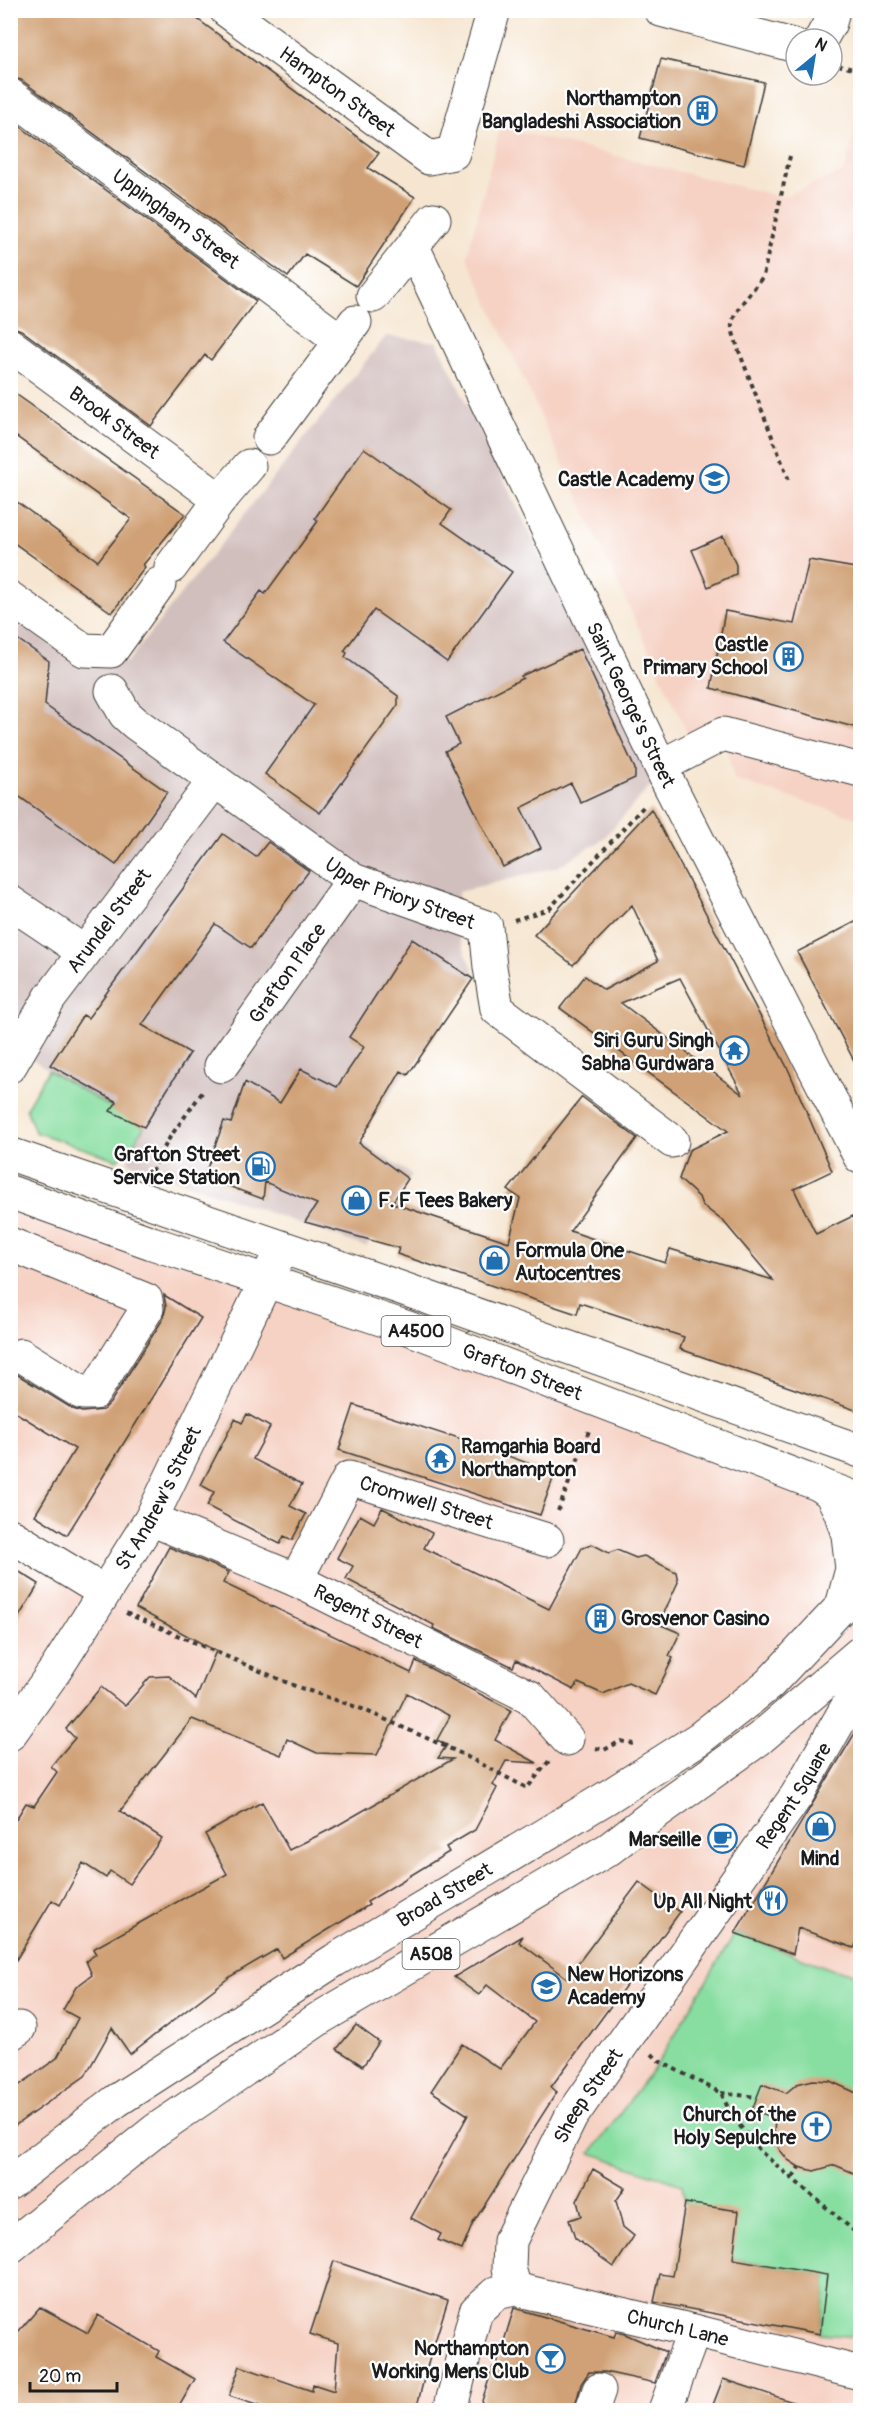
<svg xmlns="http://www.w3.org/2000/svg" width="871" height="2421" font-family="Pangolin,sans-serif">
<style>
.built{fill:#f6d2c4}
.industrial{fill:#d1bfbe}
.green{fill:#88dea1;stroke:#527d5e;stroke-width:1.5}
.building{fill:#d0a176;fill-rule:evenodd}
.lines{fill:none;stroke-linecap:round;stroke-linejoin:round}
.minor-casing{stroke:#3d3a37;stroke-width:35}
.major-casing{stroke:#3d3a37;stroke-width:35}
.highway-casing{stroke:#3d3a37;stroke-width:35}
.path{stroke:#3d3a37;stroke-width:4;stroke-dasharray:4.5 4.5;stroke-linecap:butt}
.minor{stroke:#fff;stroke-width:33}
.major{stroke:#fff;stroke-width:33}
.highway{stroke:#fff;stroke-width:33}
.labels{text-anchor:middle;stroke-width:4.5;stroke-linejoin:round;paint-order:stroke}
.shield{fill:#fff;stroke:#606060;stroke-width:1.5}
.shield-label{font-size:18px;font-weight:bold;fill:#1c1c1c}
.street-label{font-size:20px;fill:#1c1c1c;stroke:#fff}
.poi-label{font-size:20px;font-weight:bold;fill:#1c1c1c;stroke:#fff;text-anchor:end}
</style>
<rect width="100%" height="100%" fill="#fff"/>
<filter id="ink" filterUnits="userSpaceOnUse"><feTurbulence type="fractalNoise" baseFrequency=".0167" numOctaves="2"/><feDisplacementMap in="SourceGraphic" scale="12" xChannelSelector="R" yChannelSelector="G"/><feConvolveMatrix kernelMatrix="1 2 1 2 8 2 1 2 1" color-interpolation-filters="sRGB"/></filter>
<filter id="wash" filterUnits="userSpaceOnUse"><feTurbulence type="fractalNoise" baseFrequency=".008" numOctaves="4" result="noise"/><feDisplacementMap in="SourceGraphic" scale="24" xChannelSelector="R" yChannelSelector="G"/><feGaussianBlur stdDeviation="1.35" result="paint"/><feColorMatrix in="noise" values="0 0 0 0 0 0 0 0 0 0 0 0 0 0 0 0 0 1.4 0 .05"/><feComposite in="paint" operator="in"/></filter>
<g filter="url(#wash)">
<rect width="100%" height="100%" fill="#f6e6d1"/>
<path class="built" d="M860 104V819L734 780 723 734 691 741 467 257 500 127 782 197 845 171Z
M10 1184 339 1305 860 1520V2410H11Z"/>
<path class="industrial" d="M386 336 437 342 652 784 602 840 557 867 458 892 459 938 476 975 357 1139 412 1175 366 1247 127 1162 144 1126 11 1047 10 617 80 664 127 662Z"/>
<path class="green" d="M48 1070 144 1127 130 1149 117 1160 35 1132 26 1108Z
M735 1933 834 1970 860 1974V2337L820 2334 827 2275 733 2259 685 2203 682 2185 591 2153 659 2061Z"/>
<g id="blocks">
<path class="building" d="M10 10H185L379 153 368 168 415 197 356 286 305 254 288 277 21 80 10 77Z
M661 59 764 82 744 165 640 138Z
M10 119 256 301 211 360 205 355 151 426 21 330 10 326Z
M10 390 185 514 143 565 145 567 112 613 10 540V497L98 561 131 519 10 432Z
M364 448 451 510 442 523 512 572 447 662 374 610 344 651 347 653 345 657 398 696V705L320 813 265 774 314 705 223 642 261 591 265 594 318 521 315 518Z
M723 536 736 565V574L708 587 692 550Z
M809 560 861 569V729L711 688 725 611 794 624Z
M10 634 49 661 45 705 167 792 116 865 10 790Z
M580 649 635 769V778L581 803 571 783 521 808 541 848 503 867 445 751 459 744 446 717 523 678 521 676Z
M651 809 789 1071 832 1171 794 1189 816 1234 853 1216 861 1230V1412L680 1349 684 1337 580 1303 577 1314 397 1254 399 1248 305 1222 317 1204 265 1182 263 1199 204 1177 224 1121 231 1123 245 1082 280 1103 301 1069 337 1087 364 1047 349 1037 412 939 473 979 408 1075 401 1071 359 1143 408 1179 392 1203 509 1242 520 1198 508 1190 582 1097 637 1138 570 1231 665 1263 670 1249 773 1280 724 1222 702 1205 699 1197 679 1179 689 1150 728 1131 560 1008 585 976 604 990 658 961 632 905 573 965 534 935ZM680 978 743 1095 621 1003Z
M223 834 256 857 268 842 309 871 251 948 215 924 142 1025 190 1053 144 1127 110 1111 117 1102 50 1065 83 1015 88 1018Z
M861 919V1074L797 952Z
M164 1295 201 1318 67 1535 35 1515 75 1449 10 1409V1370L73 1409 82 1412 103 1410 110 1403 163 1319 166 1307Z
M354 1405 449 1436 450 1435 555 1473 540 1515 339 1450Z
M247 1414 270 1427 253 1459 302 1484 290 1506 306 1514 292 1540 284 1536 280 1544 207 1506 214 1492 201 1485 235 1419 242 1423Z
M382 1508 432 1533 424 1548 549 1609 582 1548 592 1544 609 1553 617 1550 636 1558 644 1556 676 1572 678 1582 659 1624 680 1633 669 1656 673 1658 655 1695 628 1683 603 1694 578 1683 574 1690 516 1660 513 1667 433 1628 434 1625 346 1579 353 1566 337 1558 360 1515 374 1523Z
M169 1547 229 1572 223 1583 411 1673 416 1661 511 1710 495 1740 537 1763 506 1761 493 1785 497 1788 475 1830 446 1847 449 1852 367 1902 369 1905 282 1958 277 1949 231 1976 130 2054 112 2028 85 2076 10 2129V2092L57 2058 78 2018 63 2010 76 1987 92 1975 86 1961 96 1954 93 1949 227 1874 205 1834 262 1802 289 1850 333 1828 453 1759 438 1758 447 1745 437 1740 450 1716 407 1693 377 1755 317 1753 287 1739 281 1755 192 1719 120 1811 162 1838 129 1884 110 1871 106 1878 83 1863 60 1905 52 1900 10 1970V1829L26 1803 34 1806 57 1772 51 1766 75 1738 66 1729 101 1687 125 1706 150 1677 169 1676 196 1699 216 1651 136 1608Z
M10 1566 39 1584 10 1631Z
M861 1723V1933L854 1948 798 1928 793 1954 735 1933Z
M639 1882 680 1912 551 2087 557 2092 473 2223 462 2250 438 2240 441 2234 411 2218 468 2115 431 2091 462 2044 500 2069 535 2022 487 1985 479 1995 454 1977 523 1936 519 1942 567 1978Z
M356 2025 379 2042 363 2066 337 2049Z
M813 2080 830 2081 861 2095V2176L835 2165 814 2171 799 2167 788 2160 779 2149 774 2134 775 2118 752 2110 762 2084 786 2093 797 2084Z
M593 2169 625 2188 616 2201 623 2227 634 2236 614 2267 575 2238 569 2220 581 2216 577 2201Z
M685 2203 739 2211 733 2259 827 2275 820 2334 654 2302 660 2274 673 2276Z
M334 2261 448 2300 427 2367 416 2410H271L229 2396 240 2366 312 2391 313 2384 334 2391 338 2343 310 2334Z
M40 2307 88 2333 98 2315 159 2351 156 2357 195 2379 177 2410H10V2341Z
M514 2308 614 2337 616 2332 625 2334 666 2352 655 2383 605 2372H589L581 2384 574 2410H479L493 2367 496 2368Z
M723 2379 805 2406V2410H711Z"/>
</g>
</g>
<g filter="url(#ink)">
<use href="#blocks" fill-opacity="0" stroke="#3d3a37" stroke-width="1.5"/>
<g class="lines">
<defs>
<g id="minor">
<path id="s1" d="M226 10 429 158 453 153 494 10"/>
<path d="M661 10 796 46"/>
<path d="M821 39 830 23 833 10"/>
<path id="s2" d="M10 95 341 341"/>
<path id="s3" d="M413 247 667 780 860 1157"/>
<path d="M373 296 434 219"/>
<path id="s4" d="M10 345 220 500"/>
<path d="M269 438 355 322"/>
<path d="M171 567 220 500 249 466"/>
<path d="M10 598 84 650 111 651 159 584"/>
<path id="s5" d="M112 691 125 714 135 723 353 880 486 927 490 967 497 1009 672 1141"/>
<path d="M661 766 723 734 860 770"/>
<path d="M10 902 84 952"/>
<path id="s6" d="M10 1066 50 998 215 780"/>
<path id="s7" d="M221 1066 353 880"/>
<path d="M10 1244 146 1300 147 1309 94 1393H82L21 1355"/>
<path id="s8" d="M151 1519 296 1580 530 1697 567 1739"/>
<path d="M10 1535 104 1592"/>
<path id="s9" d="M296 1580 349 1478 547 1540"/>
<path id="s10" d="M10 1734 56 1669 151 1519 282 1248"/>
<path d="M10 2034 19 2028"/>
<path id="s11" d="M515 2289 509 2268 510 2241 571 2117 797 1795 850 1702 851 1662"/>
<path id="s12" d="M450 2410 476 2311 496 2293 515 2289 694 2331 860 2373"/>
<path d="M592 2410 599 2390"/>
<path d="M665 2410 694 2331"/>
</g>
<g id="major">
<path d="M10 1154 401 1288 860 1451"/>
<path id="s13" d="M10 1192 152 1243 408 1328 860 1500"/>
<path d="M819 1484 831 1493 840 1511 848 1535 852 1569 842 1606"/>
</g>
<g id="highway">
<path id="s14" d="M10 2183 116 2101 335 1960 606 1798 700 1738 769 1684 860 1587"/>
<path d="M10 2247 156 2130 320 2018 609 1849 661 1809 759 1739 860 1653"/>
</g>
</defs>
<use href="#minor" class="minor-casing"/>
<use href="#major" class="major-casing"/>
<use href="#highway" class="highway-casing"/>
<path class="path" d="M838 65 860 71
M790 156 763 276C755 289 730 313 732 328 733 334 736 340 737 346L790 483
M514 920 549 909 645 805
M151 1172 170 1137 204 1090
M558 1511 590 1428
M126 1613 295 1686 362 1709 460 1753 527 1788 549 1761
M596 1748 604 1750 621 1741 633 1744
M652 2054 659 2061 721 2093 732 2116 761 2152 860 2236
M721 2093 757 2097
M793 2177 799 2167"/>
<use href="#minor" class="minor"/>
<use href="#major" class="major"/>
<use href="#highway" class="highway"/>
</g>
</g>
<defs>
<symbol id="building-ring" viewBox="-11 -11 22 22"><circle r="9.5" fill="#fff" stroke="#1f6fb2" stroke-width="1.5"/><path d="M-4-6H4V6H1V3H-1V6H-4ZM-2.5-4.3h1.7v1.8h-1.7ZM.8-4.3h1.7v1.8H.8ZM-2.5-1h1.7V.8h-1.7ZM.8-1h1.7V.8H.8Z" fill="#1f6fb2"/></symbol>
<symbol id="school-ring" viewBox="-11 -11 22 22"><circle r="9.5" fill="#fff" stroke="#1f6fb2" stroke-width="1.5"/><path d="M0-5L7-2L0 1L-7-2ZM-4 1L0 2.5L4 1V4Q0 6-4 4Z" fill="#1f6fb2"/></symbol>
<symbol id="temple-ring" viewBox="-11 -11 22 22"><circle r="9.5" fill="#fff" stroke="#1f6fb2" stroke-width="1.5"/><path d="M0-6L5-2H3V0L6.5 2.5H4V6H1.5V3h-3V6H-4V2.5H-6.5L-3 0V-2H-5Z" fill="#1f6fb2"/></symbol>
<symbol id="fuel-ring" viewBox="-11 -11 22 22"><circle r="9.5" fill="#fff" stroke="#1f6fb2" stroke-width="1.5"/><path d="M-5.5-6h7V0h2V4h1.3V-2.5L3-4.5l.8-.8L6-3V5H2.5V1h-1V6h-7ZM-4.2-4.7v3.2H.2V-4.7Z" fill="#1f6fb2"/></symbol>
<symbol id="shop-ring" viewBox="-11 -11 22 22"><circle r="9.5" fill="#fff" stroke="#1f6fb2" stroke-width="1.5"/><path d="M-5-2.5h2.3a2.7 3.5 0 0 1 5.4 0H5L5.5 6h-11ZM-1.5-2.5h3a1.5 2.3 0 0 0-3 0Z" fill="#1f6fb2"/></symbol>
<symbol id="cafe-ring" viewBox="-11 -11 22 22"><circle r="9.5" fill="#fff" stroke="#1f6fb2" stroke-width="1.5"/><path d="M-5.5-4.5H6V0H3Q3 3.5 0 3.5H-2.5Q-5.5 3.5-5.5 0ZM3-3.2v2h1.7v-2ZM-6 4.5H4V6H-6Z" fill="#1f6fb2"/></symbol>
<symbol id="restaurant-ring" viewBox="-11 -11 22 22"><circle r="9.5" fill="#fff" stroke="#1f6fb2" stroke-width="1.5"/><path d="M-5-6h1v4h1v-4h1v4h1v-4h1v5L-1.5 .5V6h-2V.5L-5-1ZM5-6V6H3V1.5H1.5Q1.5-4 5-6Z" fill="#1f6fb2"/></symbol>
<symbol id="church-ring" viewBox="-11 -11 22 22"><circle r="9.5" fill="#fff" stroke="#1f6fb2" stroke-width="1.5"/><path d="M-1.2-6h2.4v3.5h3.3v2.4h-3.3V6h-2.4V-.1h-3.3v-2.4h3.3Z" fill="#1f6fb2"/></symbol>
<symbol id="bar-ring" viewBox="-11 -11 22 22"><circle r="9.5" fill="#fff" stroke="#1f6fb2" stroke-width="1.5"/><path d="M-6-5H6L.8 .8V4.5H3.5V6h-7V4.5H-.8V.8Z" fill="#1f6fb2"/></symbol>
</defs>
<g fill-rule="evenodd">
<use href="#building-ring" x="686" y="94" width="33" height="33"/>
<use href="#school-ring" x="698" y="462" width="33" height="33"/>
<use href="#building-ring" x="772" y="640" width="33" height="33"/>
<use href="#temple-ring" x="718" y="1034" width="33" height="33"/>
<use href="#fuel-ring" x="244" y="1150" width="33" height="33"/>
<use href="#shop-ring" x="340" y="1184" width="33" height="33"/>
<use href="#shop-ring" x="478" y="1244" width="33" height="33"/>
<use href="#temple-ring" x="424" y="1442" width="33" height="33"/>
<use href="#building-ring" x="584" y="1602" width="33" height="33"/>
<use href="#shop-ring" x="804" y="1810" width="33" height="33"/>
<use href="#cafe-ring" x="706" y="1822" width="33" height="33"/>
<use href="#restaurant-ring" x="756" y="1884" width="33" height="33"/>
<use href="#school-ring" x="530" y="1970" width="33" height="33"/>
<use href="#church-ring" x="800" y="2110" width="33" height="33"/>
<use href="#bar-ring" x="534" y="2342" width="33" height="33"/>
</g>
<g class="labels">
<g class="shield">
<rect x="381.5" y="1316" width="69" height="30" rx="4.5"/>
<rect x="402.5" y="1939" width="57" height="30" rx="4.5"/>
</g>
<g class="shield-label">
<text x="416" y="1337">A4500</text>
<text x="431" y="1960">A508</text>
</g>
<g class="street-label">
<text dy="7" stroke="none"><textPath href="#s1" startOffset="138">Hampton Street</textPath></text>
<text dy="7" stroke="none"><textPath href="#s2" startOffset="207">Uppingham Street</textPath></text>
<text dy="7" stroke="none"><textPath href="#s4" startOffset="130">Brook Street</textPath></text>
<text dy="7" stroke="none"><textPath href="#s3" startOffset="507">Saint George's Street</textPath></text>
<text dy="7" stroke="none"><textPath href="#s5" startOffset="357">Upper Priory Street</textPath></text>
<text dy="7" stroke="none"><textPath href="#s6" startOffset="176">Arundel Street</textPath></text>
<text dy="7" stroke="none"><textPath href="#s7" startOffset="114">Grafton Place</textPath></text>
<text dy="7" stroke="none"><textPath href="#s13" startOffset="543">Grafton Street</textPath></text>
<text dy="7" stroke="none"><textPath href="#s10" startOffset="279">St Andrew's Street</textPath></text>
<text dy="7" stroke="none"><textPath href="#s9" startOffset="196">Cromwell Street</textPath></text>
<text dy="7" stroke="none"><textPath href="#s8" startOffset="238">Regent Street</textPath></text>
<text dy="7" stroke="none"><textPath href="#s11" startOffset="578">Regent Square</textPath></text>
<text dy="7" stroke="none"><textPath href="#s14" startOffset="522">Broad Street</textPath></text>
<text dy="7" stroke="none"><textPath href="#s11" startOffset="214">Sheep Street</textPath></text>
<text dy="7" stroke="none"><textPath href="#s12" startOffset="316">Church Lane</textPath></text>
</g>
<g class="poi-label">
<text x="681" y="105">Northampton<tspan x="681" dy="23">Bangladeshi Association</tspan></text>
<text x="694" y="486">Castle Academy</text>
<text x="768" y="651">Castle<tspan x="768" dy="23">Primary School</tspan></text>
<text x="714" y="1047">Siri Guru Singh<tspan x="714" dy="23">Sabha Gurdwara</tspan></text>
<text x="240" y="1161">Grafton Street<tspan x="240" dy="23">Service Station</tspan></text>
<text x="378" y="1207" text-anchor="start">F. F Tees Bakery</text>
<text x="515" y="1257" text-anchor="start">Formula One<tspan x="515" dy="23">Autocentres</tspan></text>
<text x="461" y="1453" text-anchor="start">Ramgarhia Board<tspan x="461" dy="23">Northampton</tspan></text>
<text x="621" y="1625" text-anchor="start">Grosvenor Casino</text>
<text x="701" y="1846">Marseille</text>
<text x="820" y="1865" text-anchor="middle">Mind</text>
<text x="752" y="1908">Up All Night</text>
<text x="567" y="1981" text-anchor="start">New Horizons<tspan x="567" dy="23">Academy</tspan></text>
<text x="796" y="2121">Church of the<tspan x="796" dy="23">Holy Sepulchre</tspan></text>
<text x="529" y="2355">Northampton<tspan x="529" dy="23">Working Mens Club</tspan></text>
</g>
</g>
<rect width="871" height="2421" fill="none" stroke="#fff" stroke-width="36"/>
<g transform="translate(814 57) rotate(30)"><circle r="28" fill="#ffffff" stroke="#a4a4a4" stroke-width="1.5"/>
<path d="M0-4.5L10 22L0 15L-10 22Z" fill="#1f6fb2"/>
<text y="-9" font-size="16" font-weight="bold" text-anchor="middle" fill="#1c1c1c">N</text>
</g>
<path d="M30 2382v9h87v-9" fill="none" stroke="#1c1c1c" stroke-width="3"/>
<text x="39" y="2382" font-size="18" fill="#1c1c1c" stroke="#ffffff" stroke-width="4.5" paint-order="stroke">20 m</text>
</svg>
